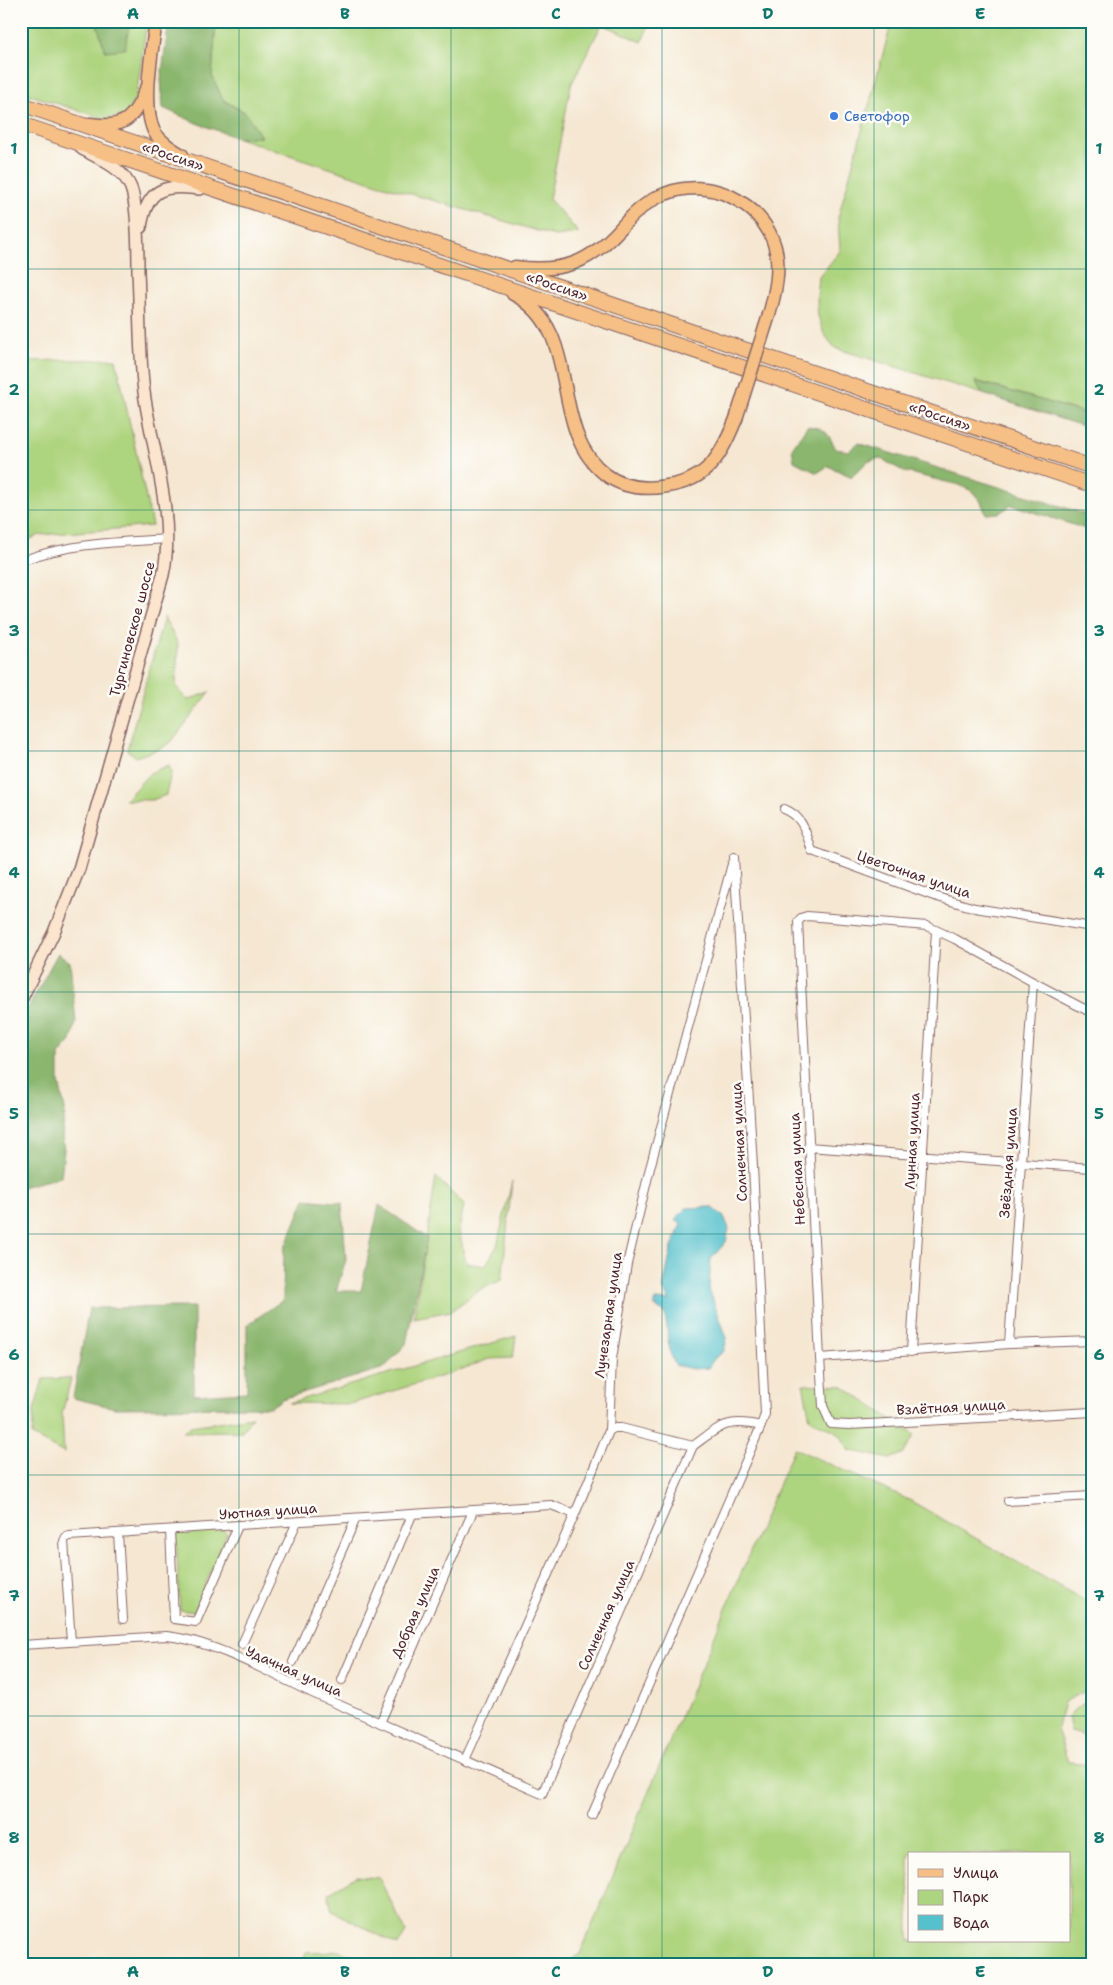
<svg xmlns="http://www.w3.org/2000/svg" width="1113" height="1985" font-family="'Shantell Sans',sans-serif">
<style>
.green{fill:#add47e;stroke:#7c7a54;fill-rule:evenodd}
.forest{fill:#8ab66d;stroke:#6a6a4c}
.water{fill:#54c1cc;stroke:#4f707c}
.lines{fill:none;stroke-linecap:round;stroke-linejoin:round}
.street-casing{stroke:#866565;stroke-width:10}
.secondary-casing{stroke:#866565;stroke-width:14}
.primary-casing{stroke:#866565;stroke-width:15}
.highway-casing{stroke:#866565;stroke-width:16}
.street{stroke:#fff;stroke-width:8}
.secondary{stroke:#fbe5cf;stroke-width:11}
.primary{stroke:#f5bf86;stroke-width:12}
.highway{stroke:#f5bf86;stroke-width:14}
.primary-bridge-casing{stroke:#866565;stroke-width:15;stroke-linecap:butt}
.primary-bridge{stroke:#f5bf86;stroke-width:12}
.grid{fill:none;stroke:#0f766e;stroke-width:1;stroke-opacity:0.55}
.shop-dot{fill:#3f7fe0;stroke:#fdfcf7;stroke-width:2}
.labels{text-anchor:middle;stroke-width:5;stroke-linejoin:round;paint-order:stroke}
.shop-label{font-size:14px;fill:#366cbe;stroke:#fdfcf7;text-anchor:start}
.street-label{font-size:14px;fill:#4a1f2b;stroke:#fdfcf7}
.neatline{fill:none;stroke:#0f766e;stroke-width:2}
.grid-label{font-size:16px;text-anchor:middle;font-weight:bold;fill:#0f766e}
</style>
<rect width="100%" height="100%" fill="#fdfcf7"/>
<filter id="ink" filterUnits="userSpaceOnUse"><feTurbulence type="fractalNoise" baseFrequency=".02" numOctaves="2"/><feDisplacementMap in="SourceGraphic" scale="10" xChannelSelector="R" yChannelSelector="G"/><feConvolveMatrix kernelMatrix="1 2 1 2 8 2 1 2 1" color-interpolation-filters="sRGB"/></filter>
<filter id="wash" filterUnits="userSpaceOnUse"><feTurbulence type="fractalNoise" baseFrequency=".0096" numOctaves="4" result="noise"/><feDisplacementMap in="SourceGraphic" scale="20" xChannelSelector="R" yChannelSelector="G"/><feGaussianBlur stdDeviation="1.12" result="paint"/><feColorMatrix in="noise" values="0 0 0 0 0 0 0 0 0 0 0 0 0 0 0 0 0 1.4 0 .05"/><feComposite in="paint" operator="in"/></filter>
<g filter="url(#wash)">
<rect width="100%" height="100%" fill="#f5e7d1"/>
<path class="green" d="M21 21H147L136 97 125 115 105 119 21 92Z
M216 21H650L642 42 602 24 571 85 549 199 579 233 555 236 384 186 238 138 261 137 246 113 223 100 212 76Z
M892 21H1092V415L976 381 983 394 835 348 824 334 818 316 817 296 819 277 840 251 838 218Z
M116 359 152 526 40 535 21 543V361Z
M164 617 178 644 176 686 187 700 210 692 172 741 162 748 136 757 127 750Z
M169 765 171 773 166 795 152 800H125L150 773Z
M436 1177 464 1205 459 1230 466 1263 485 1266 497 1246 512 1181 502 1280 481 1289 451 1311 414 1318Z
M516 1336 513 1358 489 1359 449 1374 350 1404 289 1403Z
M71 1378 62 1414 64 1453 32 1436 34 1411 43 1379Z
M803 1384 842 1386 915 1435 904 1453 890 1459 849 1450 839 1433 810 1419Z
M252 1417 242 1431 183 1432 191 1426Z
M794 1448 911 1501 1092 1605V1672L1089 1689 1064 1702 1057 1729 1068 1762 1092 1764V1964H563L580 1954ZM909 1854H1069V1941H909Z
M224 1530 227 1533 194 1612 180 1610 176 1536 181 1531Z
M1092 1699V1737L1071 1731 1068 1717 1076 1708Z
M357 1876 379 1878 406 1932 398 1945 332 1911 328 1893Z
M339 1951 374 1964H302L306 1952Z"/>
<path class="forest" d="M96 21H130L125 49 105 51Z
M169 21H216L212 76 223 100 246 113 261 137 238 138 199 124 163 108 161 79Z
M975 381 1092 415V429L983 394Z
M807 426C826 428 827 432 836 449L849 451 858 443 1092 516V531L1012 505 999 513 986 514 981 502 972 491 959 485 905 472 879 458 867 462 852 477 828 466 817 473 794 461 792 448Z
M58 953 70 962 76 1023 71 1041 59 1055V1082L65 1110 62 1136 64 1150 61 1177 21 1187V1021Z
M305 1199 342 1203 346 1260 336 1291H361L379 1205 427 1238 406 1344 384 1368 282 1399 271 1407 115 1408 73 1398 89 1308 194 1307V1395L247 1392V1325L283 1300 284 1250Z"/>
<path class="water" d="M712 1207 723 1216 729 1228 726 1242 711 1259 709 1289 727 1338 724 1351 714 1359 708 1368 693 1369 675 1365C667 1349 668 1331 665 1313L654 1306 655 1300 670 1301 663 1289 671 1250 681 1224 675 1220 686 1208Z"/>
</g>
<g filter="url(#ink)">
<g class="lines">
<defs>
<path id="street" d="M21 561C68 543 118 542 167 539
M784 809C803 816 806 833 812 851L934 896 975 908 1092 927
M1092 1013 1033 982 955 939 927 926 807 916 801 918 798 922 820 1358 823 1406 831 1424 849 1425 1092 1412
M808 1147 1092 1168
M1009 1344 1033 982
M911 1352 936 931
M820 1358 1009 1344 1092 1341
M609 1431 614 1428H621L693 1446C720 1426 727 1418 761 1426
M1008 1501 1092 1496
M170 1530 174 1619 196 1622 238 1526
M118 1533 123 1619
M71 1642 64 1541 66 1537 69 1536 551 1505 575 1514
M242 1644 297 1522
M21 1645 166 1636C211 1640 268 1672 310 1692 387 1726 464 1760 542 1794L693 1446
M293 1662 356 1518
M342 1680 412 1515
M380 1723 473 1511
M465 1760 575 1514 609 1431 612 1359 627 1264 650 1168 732 864
M592 1815 761 1426 765 1414 753 1166 734 857"/>
<path id="secondary" d="M141 227C147 188 164 184 200 189
M21 1000 54 932 79 869 163 575C176 517 152 451 144 392 139 352 140 311 138 271 138 250 138 207 131 188 123 168 100 159 82 149"/>
<path id="primary" d="M156 21C152 50 141 108 155 133 162 143 172 149 182 155
M90 124C124 129 134 119 146 89
M515 267C562 273 588 264 620 229 632 215 648 200 665 194 708 176 763 202 775 247 781 269 775 294 769 315
M513 294C585 330 546 428 605 474 623 488 645 490 667 486 709 480 721 455 736 419"/>
<path id="highway" d="M21 104 1092 467
M21 124 1092 485"/>
</defs>
<use href="#street" class="street-casing"/>
<use href="#secondary" class="secondary-casing"/>
<use href="#primary" class="primary-casing"/>
<use href="#highway" class="highway-casing"/>
<use href="#street" class="street"/>
<use href="#secondary" class="secondary"/>
<use href="#primary" class="primary"/>
<use href="#highway" class="highway"/>
<defs>
<path id="primary-bridge" d="M736 419 769 315"/>
</defs>
<use href="#primary-bridge" class="primary-bridge-casing"/>
<use href="#primary-bridge" class="primary-bridge"/>
</g>
</g>
<path class="grid" d="M239 21V1964M451 21V1964M662 21V1964M874 21V1964M21 269H1092M21 510H1092M21 751H1092M21 992H1092M21 1234H1092M21 1475H1092M21 1716H1092"/>
<circle class="shop-dot" cx="834" cy="116" r="5"/>
<g class="labels">
<g class="shop-label">
<text x="844" y="121">Светофор</text>
</g>
<g class="street-label">
<text transform="translate(173 156) rotate(19)" y="5">«Россия»</text>
<text transform="translate(557 286) rotate(19)" y="5">«Россия»</text>
<text transform="translate(940 416) rotate(19)" y="5">«Россия»</text>
<text transform="translate(132 629) rotate(-75)" y="5">Тургиновское шоссе</text>
<text transform="translate(914 874) rotate(19)" y="5">Цветочная улица</text>
<text transform="translate(912 1141) rotate(-87)" y="5">Лунная улица</text>
<text transform="translate(739 1142) rotate(-93)" y="5">Солнечная улица</text>
<text transform="translate(1008 1163) rotate(-86)" y="5">Звёздная улица</text>
<text transform="translate(797 1169) rotate(-93)" y="5">Небесная улица</text>
<text transform="translate(608 1315) rotate(-82)" y="5">Лучезарная улица</text>
<text transform="translate(951 1407) rotate(-3)" y="5">Взлётная улица</text>
<text transform="translate(268 1511) rotate(-4)" y="5">Уютная улица</text>
<text transform="translate(415 1612) rotate(-66)" y="5">Добрая улица</text>
<text transform="translate(606 1615) rotate(-66)" y="5">Солнечная улица</text>
<text transform="translate(294 1671) rotate(24)" y="5">Удачная улица</text>
</g>
</g>
<rect width="1113" height="1985" fill="none" stroke="#fdfcf7" stroke-width="55"/>
<rect x="908" y="1852" width="162" height="90" fill="#fdfcf7" stroke="#b5a4a5"/>
<rect x="918" y="1869" width="25" height="8" fill="#f5bf86" stroke="#b5a4a5"/>
<text x="953" y="1878" font-size="15" fill="#4a1f2b">Улица</text>
<rect x="918" y="1890" width="25" height="15" fill="#add47e" stroke="#b5a4a5"/>
<text x="953" y="1902" font-size="15" fill="#4a1f2b">Парк</text>
<rect x="918" y="1915" width="25" height="15" fill="#54c1cc" stroke="#b5a4a5"/>
<text x="953" y="1928" font-size="15" fill="#4a1f2b">Вода</text>
<rect x="28" y="28" width="1058" height="1930" class="neatline"/>
<g class="grid-label">
<text x="133" y="19">A</text>
<text x="345" y="19">B</text>
<text x="556" y="19">C</text>
<text x="768" y="19">D</text>
<text x="980" y="19">E</text>
<text x="14" y="154">1</text>
<text x="1099" y="154">1</text>
<text x="14" y="395">2</text>
<text x="1099" y="395">2</text>
<text x="14" y="636">3</text>
<text x="1099" y="636">3</text>
<text x="14" y="878">4</text>
<text x="1099" y="878">4</text>
<text x="14" y="1119">5</text>
<text x="1099" y="1119">5</text>
<text x="14" y="1360">6</text>
<text x="1099" y="1360">6</text>
<text x="14" y="1601">7</text>
<text x="1099" y="1601">7</text>
<text x="14" y="1843">8</text>
<text x="1099" y="1843">8</text>
<text x="133" y="1977">A</text>
<text x="345" y="1977">B</text>
<text x="556" y="1977">C</text>
<text x="768" y="1977">D</text>
<text x="980" y="1977">E</text>
</g>
</svg>
